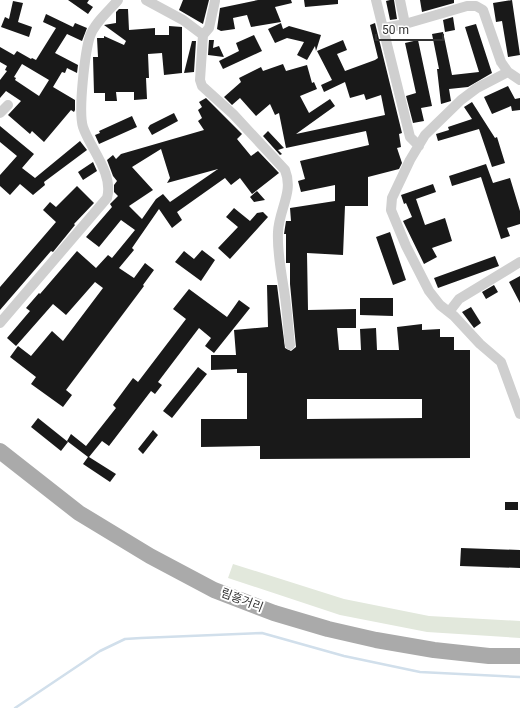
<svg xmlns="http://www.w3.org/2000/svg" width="520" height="708" font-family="Roboto,'Noto Sans KR',sans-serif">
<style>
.green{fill:#e2e8dc}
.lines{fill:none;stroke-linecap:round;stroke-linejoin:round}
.stream{stroke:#d1dfeb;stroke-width:2.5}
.building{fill:#191919;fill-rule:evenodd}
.street{stroke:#cfcfcf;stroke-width:10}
.primary{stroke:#aaa;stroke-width:16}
.labels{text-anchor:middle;stroke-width:4;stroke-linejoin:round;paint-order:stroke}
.street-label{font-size:12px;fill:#323232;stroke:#fff}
</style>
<rect width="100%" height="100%" fill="#fff"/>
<path class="green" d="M233 564 344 599 429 616 520 621V638L427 632 340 615 228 578Z"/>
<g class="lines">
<path class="stream" d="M15 708 100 651 125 639 141 638 262 633 344 656 420 672 520 677"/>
</g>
<path class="building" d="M68 0H89L87 3 93 7 88 14Z
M183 0H209L203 24 179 10Z
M258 0H291L292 3 275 7 281 22 251 27 247 15 233 18 235 29 221 31 217 29 220 8Z
M304 0H338V4L305 7Z
M390 0H394L397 19 390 20 386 1Z
M420 0H454V3L422 12Z
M512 0 520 55 508 57 502 21 496 22 493 3Z
M13 1 23 3 18 22 32 27 29 37 1 27 5 17 9 19Z
M119 9H128L129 30 155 28V35H169V26L182 27V73L164 75 162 53 148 54 149 78H146L147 99 134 100V92H116L117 101H105V93H94L93 57H98L97 38H104V36L124 45 126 41 104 25 116 23V12Z
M46 14 73 27 75 23 87 28 82 41 67 34 55 53 78 65 77 73 67 68 65 73 62 72 53 87 75 100V110L74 112 71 110 44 142 32 131 30 134 8 115 21 101 6 91 0 98V80L7 71 5 70 7 66 0 62V47L14 55 17 51 31 59 32 58 36 60 56 28 43 22ZM22 64 49 80 39 96 15 80 16 78 14 77Z
M453 17 455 30 445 32 443 20Z
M281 23 283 29 289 26 321 35 316 51 315 46 307 60 297 55 304 42 287 38 275 43 268 29Z
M375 23 402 133 399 134 401 147 397 148 402 163 399 169 368 177V206H345L343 255 307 253 308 310 356 309V328H337L339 350H361L360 329 376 328 377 350H399L397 327 422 324V330L440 329V337H454V350H470V458L260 459V446L201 447V419H247V373H237V369L211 370V355H236L234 330 268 327 267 285H277L285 348 291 351 296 347 290 284V263H286V234H284L286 221H291L290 208 335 201V185L301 192 298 181 305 179 300 161 369 145 366 131 286 148 279 113 275 115 270 104 256 116 240 98 232 105 224 97 241 82 239 78 261 67 263 71 283 64 286 71 307 65 312 83 314 82 317 89 300 96 309 113 330 99 335 106 296 134 385 115 381 95 366 100 364 94 350 98 345 82 324 92 321 85 332 80 317 51 343 40 347 50 337 54 345 71 375 60 378 58 370 25ZM307 399H422V418L307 419Z
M476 24 492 73 468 87 449 89 451 101 441 104 437 69H439L432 34 443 32 452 75 479 72 465 27Z
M254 35 262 51 223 69 219 61 239 51 236 43Z
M209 40H214L213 48 219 46 224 57 208 55Z
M418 40 432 106 421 108 424 121 413 123 406 96 416 93 405 43Z
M192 41H196L194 72 184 73Z
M508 86 515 99 520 98V110L512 111 511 106 492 114 484 97Z
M206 98 242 134 237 139 251 156 258 151 279 173 252 194 240 178 231 185 225 178 177 212 182 220 172 228 159 209 132 248 134 250 119 268 134 278 145 263 154 270 143 285 144 286 66 390 72 395 63 407 31 384 36 377 10 357 18 346 31 356 52 331 63 341 103 288 95 282 66 315 53 304 16 346 7 338 30 311 26 308 39 293 40 294 77 251 96 268 108 255 112 258 135 230 121 220 99 247 86 237 112 207 110 204 118 196 114 192V185L117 181 113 176 107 160 113 155 116 159 121 154 204 130 198 121 202 118 198 110 202 107 199 102ZM161 149 170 178 167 183 218 169 170 202 163 194 156 199 142 219 129 206 153 190 132 167Z
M472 102 495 138 497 137 505 163 492 167 479 129 438 141 436 134 449 130 448 127 472 119 464 107Z
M174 113 178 121 152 135 148 128 150 125Z
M132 116 137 127 99 144 95 135 100 133 99 131Z
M0 126 34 154 22 168 35 178 80 141 87 150 44 182 45 185 33 195 20 184 10 195 0 186V175L17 156 0 142Z
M268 131 284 148 278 150 282 154 280 155 263 136Z
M93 162 97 171 83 180 78 172Z
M486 164 493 183 510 178 520 211V224L507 228 510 236 501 239 481 177 452 186 449 176Z
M433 184 436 192 416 199 425 225 445 218 452 241 432 248 437 257 424 264 403 221 412 217 406 203 404 204 401 195Z
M77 186 94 203 74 224 75 225 53 252 51 251 0 310V287L56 222 43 210 50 202 56 207Z
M257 191 265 200 254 202 250 197Z
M234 208 250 221 257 213 263 212 268 217 230 259 218 248 238 227 226 217Z
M390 232 406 280 393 285 376 237Z
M202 250 215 260 201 281 175 262 184 251 194 259Z
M495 256 499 266 438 288 434 278Z
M520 276V303L509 282Z
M494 285 498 292 486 299 482 292Z
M189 289 227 317 239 300 250 308 214 353 205 346 211 338 199 328 158 382 162 385 155 394 151 391 109 446 102 441 89 457 116 474 110 482 83 464 88 457 67 441 71 434 86 446 116 408 113 405 133 378 138 382 186 319 173 309Z
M360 298H393V316L360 315Z
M471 307 481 323 474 328 462 312Z
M198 367 207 374 172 418 163 411Z
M38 418 68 442 61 451 31 427Z
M153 430 158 435 143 454 138 449Z
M505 502H518V510H505Z
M461 548 520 550V568L460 566Z"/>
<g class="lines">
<path class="street" d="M146 0 183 20 203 35
M376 0 410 137 419 146
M400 0 405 24
M215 1 209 28 203 35 200 80 202 86 233 114 285 170C294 192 279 209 278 232 277 251 281 271 284 290 287 308 288 327 290 345
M384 28 405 24 467 6H476L483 10 501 62 508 72 520 80
M508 72 477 88 461 100 425 135 410 160 392 198 391 210 406 246 429 291 440 305 454 316 480 344 501 362 520 414
M0 113 8 105
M449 312 459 299 520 262
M0 323 107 198C114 174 90 148 83 127 78 111 85 52 90 36 95 22 109 11 118 0"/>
<path class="primary" d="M0 451 79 513 150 556 214 590 274 613 328 629 376 640 434 650 489 656H520"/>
</g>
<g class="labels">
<g class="street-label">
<text transform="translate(242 600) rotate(21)" y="4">림흥거리</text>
</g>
</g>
<path d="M376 34v6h67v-6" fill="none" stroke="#323232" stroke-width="2"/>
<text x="382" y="34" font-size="12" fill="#323232" stroke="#ffffff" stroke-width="3" paint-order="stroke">50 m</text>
</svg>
